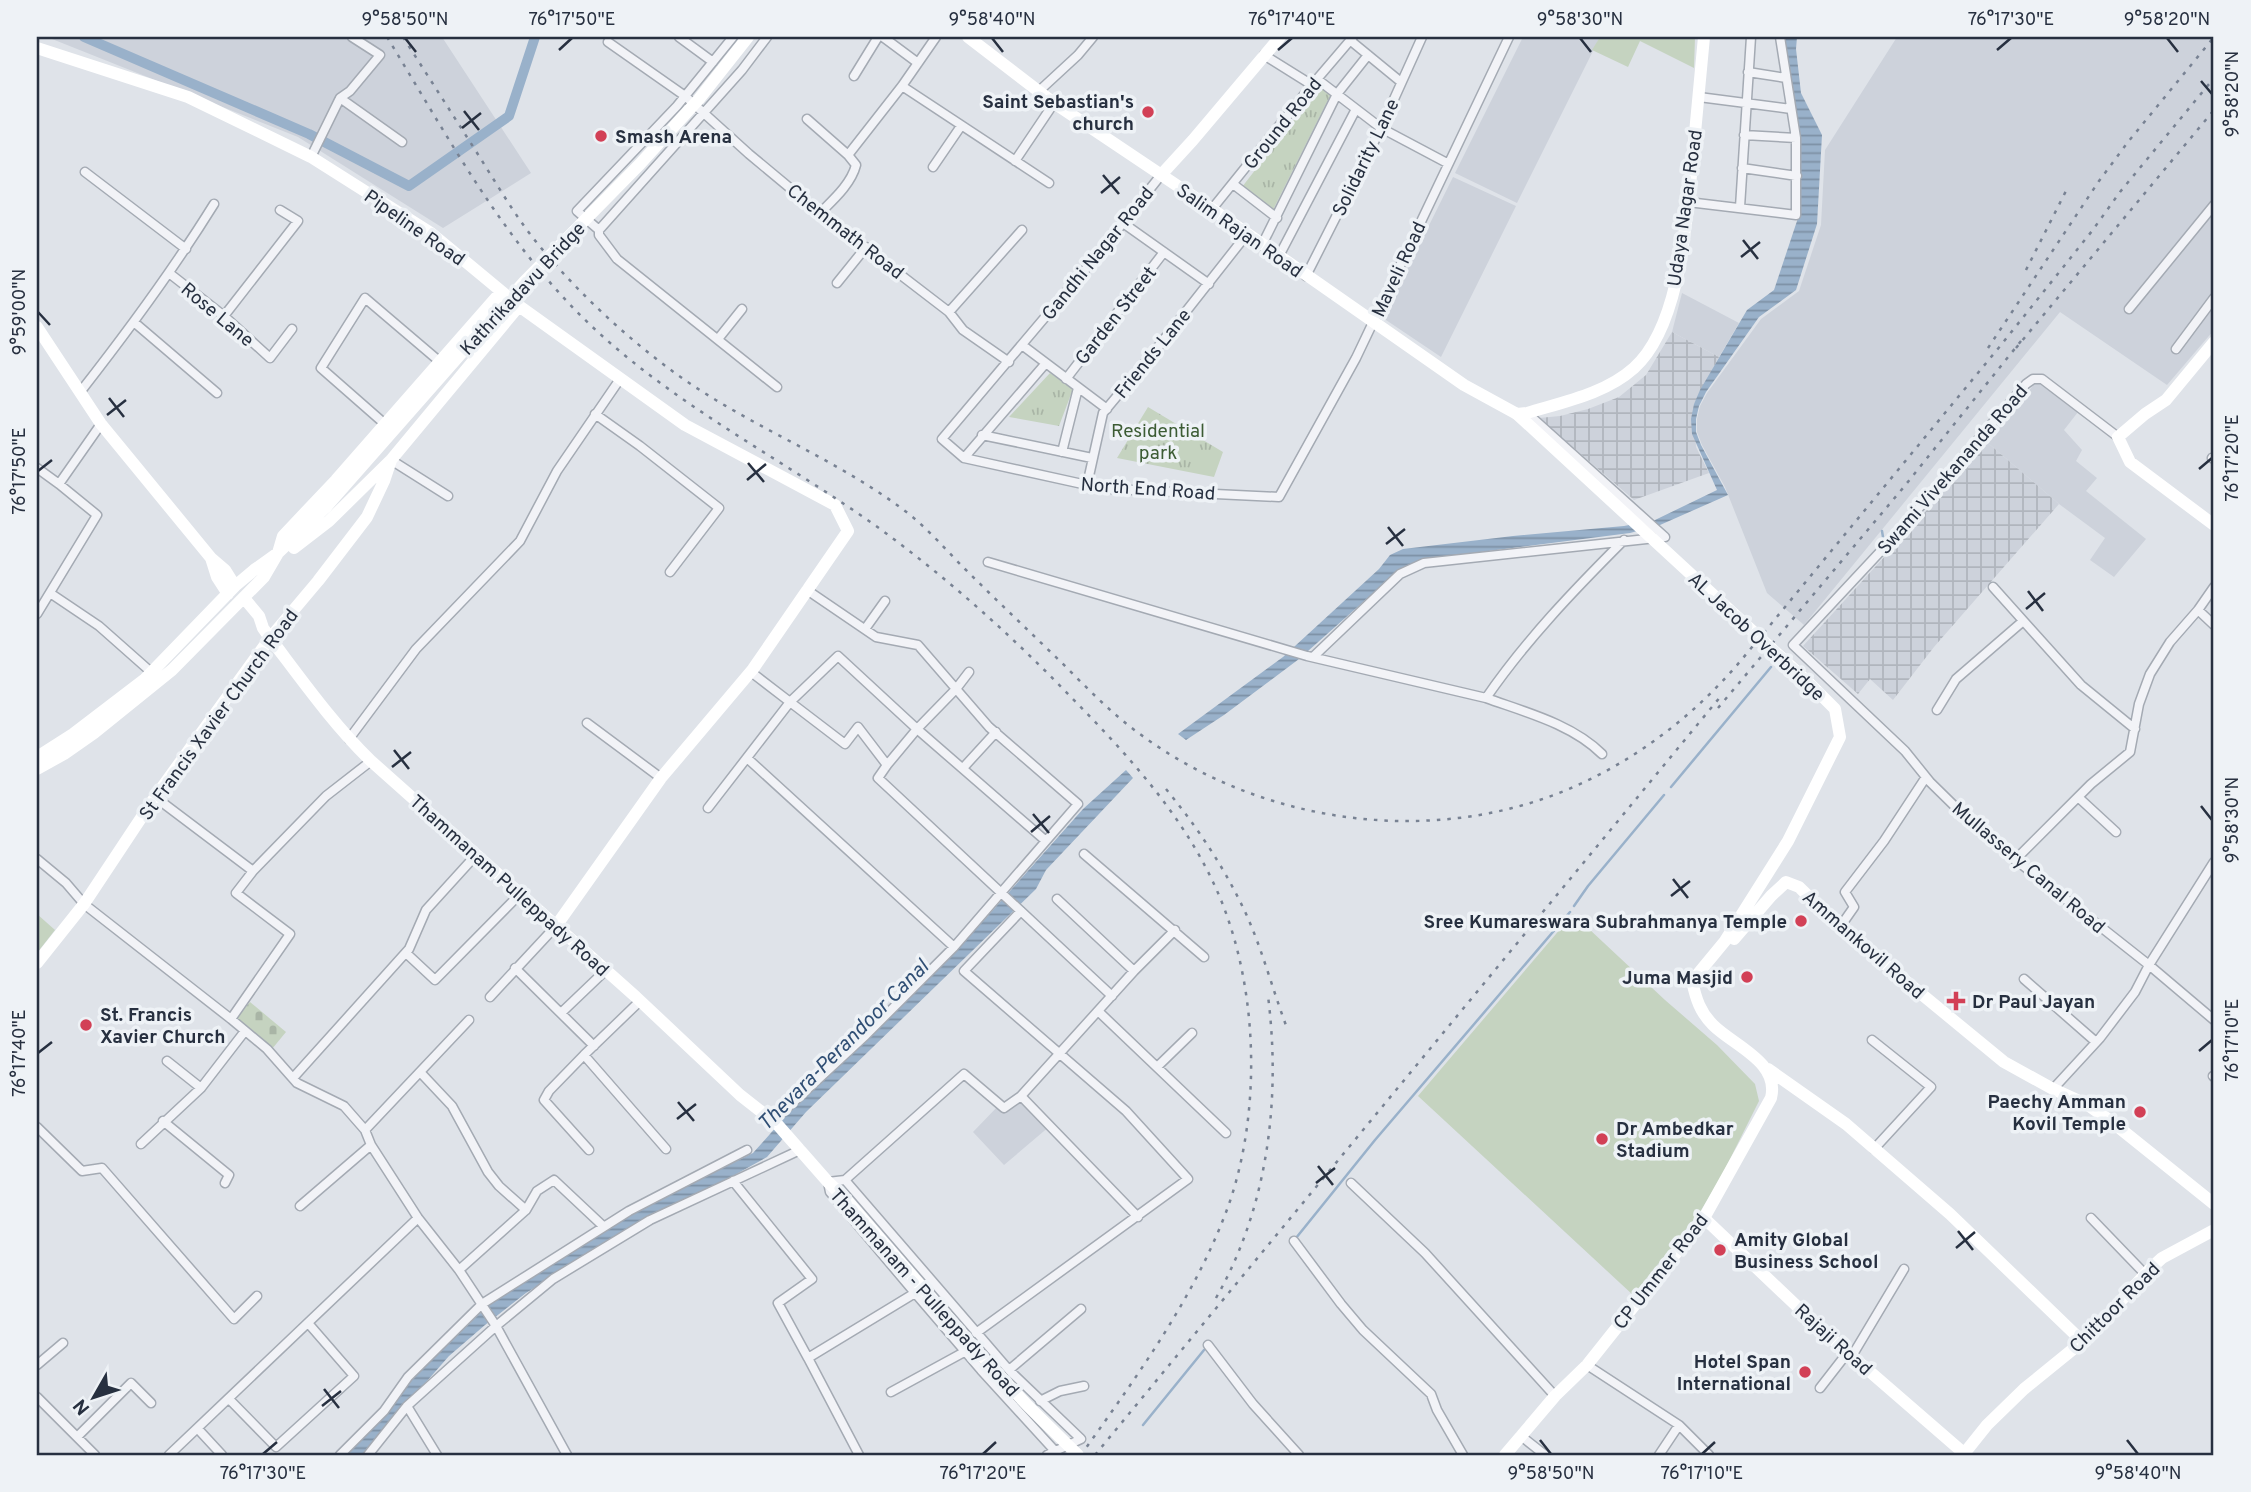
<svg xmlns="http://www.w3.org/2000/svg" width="2251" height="1492" font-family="Overpass,sans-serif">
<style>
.built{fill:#cdd2db}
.industrial{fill:url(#industrial-grid)}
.grass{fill:#c5d3c0}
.cemetery{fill:url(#cemetery-stones)}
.park{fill:url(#park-tufts)}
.water{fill:url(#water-rules)}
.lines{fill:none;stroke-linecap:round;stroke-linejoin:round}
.stream{stroke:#99b1ca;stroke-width:2.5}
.canal{stroke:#99b1ca;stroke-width:10}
.street-casing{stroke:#a4aab3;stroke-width:11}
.street{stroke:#f2f3f7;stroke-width:8}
.secondary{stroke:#fff;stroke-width:12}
.rail{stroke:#788293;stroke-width:2.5;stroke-dasharray:3.5 7;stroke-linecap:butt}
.secondary-bridge{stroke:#fff;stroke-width:12}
.ticks{fill:none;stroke:#273040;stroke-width:2.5}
.poi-dot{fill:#d24056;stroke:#eef2f6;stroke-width:2.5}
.labels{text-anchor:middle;stroke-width:7;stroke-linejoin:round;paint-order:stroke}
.poi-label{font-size:19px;font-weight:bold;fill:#273040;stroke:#eef2f6;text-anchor:end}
.street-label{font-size:19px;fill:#273040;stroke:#eef2f6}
.park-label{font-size:19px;fill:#3c5c34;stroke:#eef2f6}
.water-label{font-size:21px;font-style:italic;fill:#304f75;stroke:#eef2f6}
.neatline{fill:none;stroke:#273040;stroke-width:2.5}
.ticks-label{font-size:18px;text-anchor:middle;fill:#273040}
</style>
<defs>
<pattern id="industrial-grid" width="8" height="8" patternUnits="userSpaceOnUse" patternTransform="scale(1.75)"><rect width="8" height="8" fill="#cdd2db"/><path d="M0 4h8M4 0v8" fill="none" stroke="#b0b5bd"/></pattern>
<pattern id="cemetery-stones" width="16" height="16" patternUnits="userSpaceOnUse" patternTransform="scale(1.75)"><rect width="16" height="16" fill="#c5d3c0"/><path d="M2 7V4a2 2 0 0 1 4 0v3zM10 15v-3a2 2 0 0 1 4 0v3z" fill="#a9b5a6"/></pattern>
<pattern id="park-tufts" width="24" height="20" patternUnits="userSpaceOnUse" patternTransform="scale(1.75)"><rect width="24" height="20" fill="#c5d3c0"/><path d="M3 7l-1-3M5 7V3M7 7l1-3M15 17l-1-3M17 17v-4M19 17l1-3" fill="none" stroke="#a9b5a6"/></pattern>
<pattern id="water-rules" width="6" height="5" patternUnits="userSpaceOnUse" patternTransform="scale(1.75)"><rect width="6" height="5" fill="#99b1ca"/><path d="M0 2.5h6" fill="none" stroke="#7d90a5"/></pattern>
</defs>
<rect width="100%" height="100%" fill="#dfe3e9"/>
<path class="built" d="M47 37H442L531 173 443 228 298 137Z
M1523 37H1600L1517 203 1455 173Z
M1897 37H2214V330L2167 385 2060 312 1804 625 1767 593 1725 487 1702 445 1697 432V419L1700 406 1707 393 1761 319 1799 291 1821 225 1825 150Z
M1453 177 1516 206 1441 357 1383 318Z
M1682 293 1739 323 1719 357 1672 332Z
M2043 382 2078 412 2064 430 2082 450 2076 461 2097 478 2086 491 2146 539 2114 577 2090 560 2105 538 2059 504 1988 443 2035 383Z
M1023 1098 1050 1126 1004 1165 973 1132 1000 1104Z"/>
<path class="industrial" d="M1672 332 1719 357 1694 404 1696 447 1709 473 1634 500 1539 418 1560 416 1588 409 1619 397 1646 375Z
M1988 443 2059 504 1934 647 1893 700 1870 679 1858 694 1803 646Z"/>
<path class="grass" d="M1600 37H1695L1694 68 1640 41 1628 67 1592 50Z
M37 914 55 930 37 953Z
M1573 914 1665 1000 1717 1045 1755 1084 1759 1101 1721 1177 1700 1212 1633 1295 1418 1096Z"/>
<path class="cemetery" d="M250 1002 286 1032 272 1049 236 1019Z"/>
<path class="park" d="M1320 86 1331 94 1273 210 1242 187Z
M1050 373 1073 389 1059 426 1009 417Z
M1148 407 1223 452 1214 477 1117 458Z"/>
<path class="water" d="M1781 37H1797L1796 49 1801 93 1822 135 1817 224 1796 290 1759 317 1706 392 1699 406 1696 419V432L1701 445 1728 495 1660 525 1630 533 1426 559 1398 571 1299 659 1224 715 1186 740 1178 734 1283 657 1379 569 1390 555 1403 549 1513 536 1624 526 1655 520 1717 490 1692 434 1691 419 1694 404 1700 390 1747 310 1774 290 1798 218V176Z
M1126 770 1133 778 1046 870 1036 889 806 1112 767 1157 720 1183 648 1217 526 1293 485 1325 449 1356 362 1455H343L412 1378 489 1305 641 1208 753 1153 794 1107 871 1037 960 947 1083 809Z"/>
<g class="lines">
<path class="stream" d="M1882 531 1884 543
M1671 787 1771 667
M1574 906 1588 886 1664 795
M1296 1238 1375 1140 1570 912
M1143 1425 1204 1350"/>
<path class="canal" d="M84 37 309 134 409 186 509 116 535 37"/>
<defs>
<path id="street" d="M679 37 713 62
M733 37 677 106 577 211 599 230V235L617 259 777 387
M883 37 918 63
M1351 41 1401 82
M608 42 685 96 749 154 820 213 949 312 963 330 1009 362
M1264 55 1312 85
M1748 72 1786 78
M854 76 878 37
M1317 79 1381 128 1447 163
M902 86 1049 183
M1039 91 1078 55 1093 37
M1699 97 1791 109
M340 98 402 142
M807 119 848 155 856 165C851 184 834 199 820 213
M1744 135 1796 138
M848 155 902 86 936 37
M311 157 340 98 350 91 380 55 352 37
M1015 161 1054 103
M933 167 961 126
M1742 168 1797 176
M85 172 186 249
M1161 175 1095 258 942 439 964 458 1087 485 1112 489 1279 497 1356 358 1509 37
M1233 184 1277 218
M1688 202 1796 215V138L1780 37
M1740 207 1751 37
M1212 209 1312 85 1353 37
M1123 223 1209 284
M599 230 742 70 767 37
M1262 245 1337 94 1368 55
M1279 256 1356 109
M169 273 224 316 270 358 292 329
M1306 276 1381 128 1422 37
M837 283 866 247
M2129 309 2214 205
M949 312 1022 230
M224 316 298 221 280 210
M135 323 217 393
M718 339 742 309
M1022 345 1107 409
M2176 349 2214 298
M1066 379 1164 252
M81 391C128 331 173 270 214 204
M595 414 640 446 719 508 670 572
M386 425 321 368 365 298 439 361
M982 435 1092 458
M2118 437 2042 379H2033L2026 384 1893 538 1793 645 1905 751 1930 782 1983 834 2149 965 2214 1020
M1062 452 1078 388
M964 458 1046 363
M2212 458 2214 459
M391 460 448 496
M37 468 59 484 101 424
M1087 485 1103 413 1158 347 1247 234
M988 562 1307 656 1486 698C1526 640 1574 590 1624 540
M1993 587 2081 685 2135 729
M50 593 99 626 151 672
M2198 610 2214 625
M37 614 97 515 59 484
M865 629 885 601
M1313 657 1400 574 1424 563 1665 537 1527 413
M751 672 790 702 838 656 917 729 1046 841
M1486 698C1525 712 1572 724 1602 754
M1937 710 1956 679 2022 622
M587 723 661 778
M349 739 416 649 520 541 557 471 620 379
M747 758 954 947
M887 765 917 729 956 689 969 672
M963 768 996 732
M155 797 253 871 236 893 290 934 231 1019
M2078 797 2116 832
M708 808 790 702 845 744 858 727 887 765 878 778 1112 996
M1084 854 1204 957
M37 859 66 883 84 904 231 1019 267 1049 297 1083 344 1106 365 1130 371 1145 418 1218 459 1270 496 1326 567 1455
M2015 860 2091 784 2130 752 2139 704 2150 674 2170 642 2198 610 2214 587
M253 871 326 796 371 761
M1057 899 1134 971
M1840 927 1854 907 1845 892 1884 841 1926 777
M406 953 435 980 520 894
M515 968 594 1046
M2024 979 2096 1042
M490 997 556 926
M640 1001 584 1055 666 1149
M1098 1011 1226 1133
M561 1013 606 970
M1872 1040 1931 1087 1874 1149
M584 1055 549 1091 544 1100 589 1150
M167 1061 201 1088
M1157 1067 1192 1033
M420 1072 452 1106 488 1172 499 1186 526 1210 459 1270
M2213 1076 2214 1077
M293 1078 409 949 426 910 476 855
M2053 1089 2100 1038 2135 992 2149 965 2214 862
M1021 1096 1138 1217
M163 1121 229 1175 225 1183
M773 1121 866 1035 954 947 1078 804 989 727 918 645 876 637 807 590
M37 1127 82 1171 102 1168 234 1319 257 1296
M365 1130 469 1020
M141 1144 201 1088 245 1031
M845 1180 964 1074 1004 1108 1021 1096 1134 971 1175 930
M733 1181 812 1279 778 1303 808 1358
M1351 1183 1425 1253 1555 1396
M300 1206 371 1145
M526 1210 537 1191 554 1180 603 1226
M2091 1218 2145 1274
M1294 1241 1341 1304 1363 1330 1431 1394 1437 1410 1463 1455
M915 1293 981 1370 1055 1451
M976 1333 1188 1179 1126 1111 964 971 1021 911
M1208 1345 1253 1404 1299 1455
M1852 1356 1904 1269
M37 1365 63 1343
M1587 1365 1679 1425 1709 1455
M1009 1370 1081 1309
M1820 1388 1848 1352
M891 1392 966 1351
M37 1397 95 1455
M229 1399 276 1447 354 1376 308 1323
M1040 1401 1060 1391 1084 1386
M407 1406 437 1455
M198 1429 222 1455
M1521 1436 1545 1455
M77 1437 131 1383 151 1403
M169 1455 418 1218
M340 1455 384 1411 408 1377 482 1304 629 1211 747 1150
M368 1455 407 1406 496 1326 553 1279 650 1220 800 1150
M859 1455 808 1358 915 1293 830 1192 828 1182 845 1180 1009 1370 1081 1439 1047 1455
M1659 1455 1679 1425"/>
</defs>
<use href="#street" class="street-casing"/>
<use href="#street" class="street"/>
<path class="secondary" d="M968 37 1054 103 1212 209 1464 385 1517 414 1527 413C1563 402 1605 394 1634 368 1680 327 1686 223 1692 165 1696 122 1700 80 1704 37
M37 48 188 97 311 157 431 233 519 306 685 425 835 505 848 531 753 669 661 778 556 926
M1161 175 1193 140 1280 37
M37 327 101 424 211 558 225 570 235 586
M2214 342 2166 400 2145 414 2118 437 2130 462 2214 525
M294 548 329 521 391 460 519 306
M211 558 217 577 228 594
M244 598 259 616 263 628 270 638C302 680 333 724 371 761L636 997 740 1095 777 1124 828 1182 844 1197
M37 757 73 734 145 679 235 586 254 570 278 553 326 507
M37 769 64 754 94 733 172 670 264 577 278 553 283 536 336 480 501 292
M1734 939 1771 896 1786 882 1799 887 1840 927 2004 1062 2053 1089 2088 1105 2112 1122 2214 1204
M37 963 84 904 155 797 270 638 318 581 367 517 384 481 391 460
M1768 1069 1846 1124 1950 1214 2083 1342
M1704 1218 1823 1331 1966 1455
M1505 1455 1555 1396 1587 1365 1704 1218 1771 1098C1780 1062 1734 1046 1713 1025 1700 1012 1696 999 1692 981L1725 941 1788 841 1840 737 1835 709 1809 683
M1963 1455 1987 1425 2024 1389 2088 1337 2149 1270 2162 1258 2214 1230"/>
<path class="rail" d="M387 37C450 140 508 250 599 333 682 409 785 461 876 526 945 576 1010 634 1069 695 1124 751 1179 810 1213 882 1258 976 1263 1106 1229 1204 1196 1296 1137 1376 1081 1455
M403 37C426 73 449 109 472 145 492 176 510 208 533 238 573 288 623 335 675 373 749 427 837 458 909 514 929 530 946 550 964 568 996 600 1029 631 1062 663 1088 689 1114 716 1144 737 1261 822 1424 846 1559 793 1630 765 1694 717 1743 658L2001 345 2092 231 2120 192 2214 78
M2026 270 2068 187
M1988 348 2099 181 2128 142 2214 37
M2016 348 2214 110
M1718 708 1903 488 2021 341
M1166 789C1198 828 1226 870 1247 916 1263 952 1273 991 1287 1028
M1216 1298C1268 1207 1281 1099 1268 996
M1095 1455 1721 696"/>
<path class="secondary-bridge" d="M1517 414 1809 683
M326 507 524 282 640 164 699 99 748 37
M844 1197 977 1351 1028 1406 1078 1455"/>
</g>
<path class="ticks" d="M405 38 416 52M992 38 1003 52M1580 38 1591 52M2167 38 2178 52M559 50 572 38M1278 50 1292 38M1997 50 2011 38M2201 81 2212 94M464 111 479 130M462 128 481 113M1103 175 1119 194M1101 193 1120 177M1743 240 1758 259M1741 257 1760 242M38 312 50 325M109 398 124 417M107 415 126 400M748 463 764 482M2199 469 2212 458M38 471 52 460M747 480 766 464M1388 527 1403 546M1386 544 1405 529M2028 591 2043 611M2026 609 2045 593M394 750 409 769M392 767 411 752M2201 806 2212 820M1033 814 1049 833M1031 832 1050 816M1673 879 1688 898M1671 896 1690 881M2199 1051 2212 1040M38 1053 52 1042M678 1102 694 1121M677 1119 696 1104M1318 1166 1333 1185M1316 1183 1335 1168M1958 1231 1973 1250M1956 1248 1975 1232M324 1389 339 1408M322 1406 341 1391M1540 1440 1551 1454M2127 1440 2138 1454M263 1454 277 1442M983 1454 996 1442M1702 1454 1715 1442"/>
<g class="poi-dot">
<circle cx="1148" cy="112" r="7"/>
<circle cx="601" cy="136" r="7"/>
<circle cx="1801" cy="921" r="7"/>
<circle cx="1747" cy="977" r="7"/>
<path d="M1952.5 990.5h7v7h7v7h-7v7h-7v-7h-7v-7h7z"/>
<circle cx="86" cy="1025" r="7"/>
<circle cx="2140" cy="1112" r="7"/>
<circle cx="1602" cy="1139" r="7"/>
<circle cx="1720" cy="1250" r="7"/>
<circle cx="1805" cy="1372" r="7"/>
</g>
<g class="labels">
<g class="poi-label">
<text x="1134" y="108">Saint Sebastian's<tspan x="1134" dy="22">church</tspan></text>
<text x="615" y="143" text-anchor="start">Smash Arena</text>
<text x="1787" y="928">Sree Kumareswara Subrahmanya Temple</text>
<text x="1733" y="984">Juma Masjid</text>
<text x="1972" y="1008" text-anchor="start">Dr Paul Jayan</text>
<text x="100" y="1021" text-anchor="start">St. Francis<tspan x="100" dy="22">Xavier Church</tspan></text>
<text x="2126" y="1108">Paechy Amman<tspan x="2126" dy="22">Kovil Temple</tspan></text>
<text x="1616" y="1135" text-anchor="start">Dr Ambedkar<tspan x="1616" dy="22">Stadium</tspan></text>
<text x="1734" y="1246" text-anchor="start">Amity Global<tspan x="1734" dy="22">Business School</tspan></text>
<text x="1791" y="1368">Hotel Span<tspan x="1791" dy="22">International</tspan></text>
</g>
<g class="street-label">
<text transform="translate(1282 123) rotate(-51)" y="7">Ground Road</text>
<text transform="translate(1365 157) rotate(-64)" y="7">Solidarity Lane</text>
<text transform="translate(1684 208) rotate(-82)" y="7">Udaya Nagar Road</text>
<text transform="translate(415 227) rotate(35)" y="7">Pipeline Road</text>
<text transform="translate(1240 230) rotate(35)" y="7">Salim Rajan Road</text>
<text transform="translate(846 231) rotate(38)" y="7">Chemmath Road</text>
<text transform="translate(1097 253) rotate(-51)" y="7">Gandhi Nagar Road</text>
<text transform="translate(1398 269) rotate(-65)" y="7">Maveli Road</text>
<text transform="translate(522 288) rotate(-47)" y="7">Kathrikadavu Bridge</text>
<text transform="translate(218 314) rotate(40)" y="7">Rose Lane</text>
<text transform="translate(1115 315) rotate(-52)" y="7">Garden Street</text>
<text transform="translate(1152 353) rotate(-51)" y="7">Friends Lane</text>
<text transform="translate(1952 469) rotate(-49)" y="7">Swami Vivekananda Road</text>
<text transform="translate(1148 488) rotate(4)" y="7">North End Road</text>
<text transform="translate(1757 636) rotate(43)" y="7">AL Jacob Overbridge</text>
<text transform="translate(218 714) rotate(-54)" y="7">St Francis Xavier Church Road</text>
<text transform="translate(2029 867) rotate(40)" y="7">Mullassery Canal Road</text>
<text transform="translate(510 885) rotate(42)" y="7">Thammanam Pulleppady Road</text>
<text transform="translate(1864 944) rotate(41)" y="7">Ammankovil Road</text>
<text transform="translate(1660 1271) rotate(-52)" y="7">CP Ummer Road</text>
<text transform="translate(925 1292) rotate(48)" y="7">Thammanam - Pulleppady Road</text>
<text transform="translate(2114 1307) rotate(-45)" y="7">Chittoor Road</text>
<text transform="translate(1834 1339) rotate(42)" y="7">Rajaji Road</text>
</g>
<g class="park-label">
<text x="1158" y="437">Residential<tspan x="1158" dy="22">park</tspan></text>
</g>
<g class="water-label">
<text transform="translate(843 1045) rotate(-45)" y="7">Thevara-Perandoor Canal</text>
</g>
</g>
<rect width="2251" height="1492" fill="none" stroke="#eef2f6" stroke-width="77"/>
<g transform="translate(94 1397) rotate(231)" stroke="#eef2f6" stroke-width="5" paint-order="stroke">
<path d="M0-5L12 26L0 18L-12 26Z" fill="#273040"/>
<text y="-10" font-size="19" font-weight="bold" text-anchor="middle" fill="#273040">N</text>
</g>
<rect x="38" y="38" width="2174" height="1416" class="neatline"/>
<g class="ticks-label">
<text x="405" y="25">9°58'50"N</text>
<text x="572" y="25">76°17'50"E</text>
<text x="992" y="25">9°58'40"N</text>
<text x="1292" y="25">76°17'40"E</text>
<text x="1580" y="25">9°58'30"N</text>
<text x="2011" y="25">76°17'30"E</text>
<text x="2167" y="25">9°58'20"N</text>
<text transform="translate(2232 94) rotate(-90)" y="6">9°58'20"N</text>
<text transform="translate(19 312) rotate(-90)" y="6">9°59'00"N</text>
<text transform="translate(2232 458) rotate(-90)" y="6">76°17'20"E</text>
<text transform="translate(19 471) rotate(-90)" y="6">76°17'50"E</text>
<text transform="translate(2232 820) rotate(-90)" y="6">9°58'30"N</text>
<text transform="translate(2232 1040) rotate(-90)" y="6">76°17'10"E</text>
<text transform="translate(19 1053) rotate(-90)" y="6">76°17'40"E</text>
<text x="263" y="1479">76°17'30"E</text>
<text x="983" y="1479">76°17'20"E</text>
<text x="1551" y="1479">9°58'50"N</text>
<text x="1702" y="1479">76°17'10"E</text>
<text x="2138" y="1479">9°58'40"N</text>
</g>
</svg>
